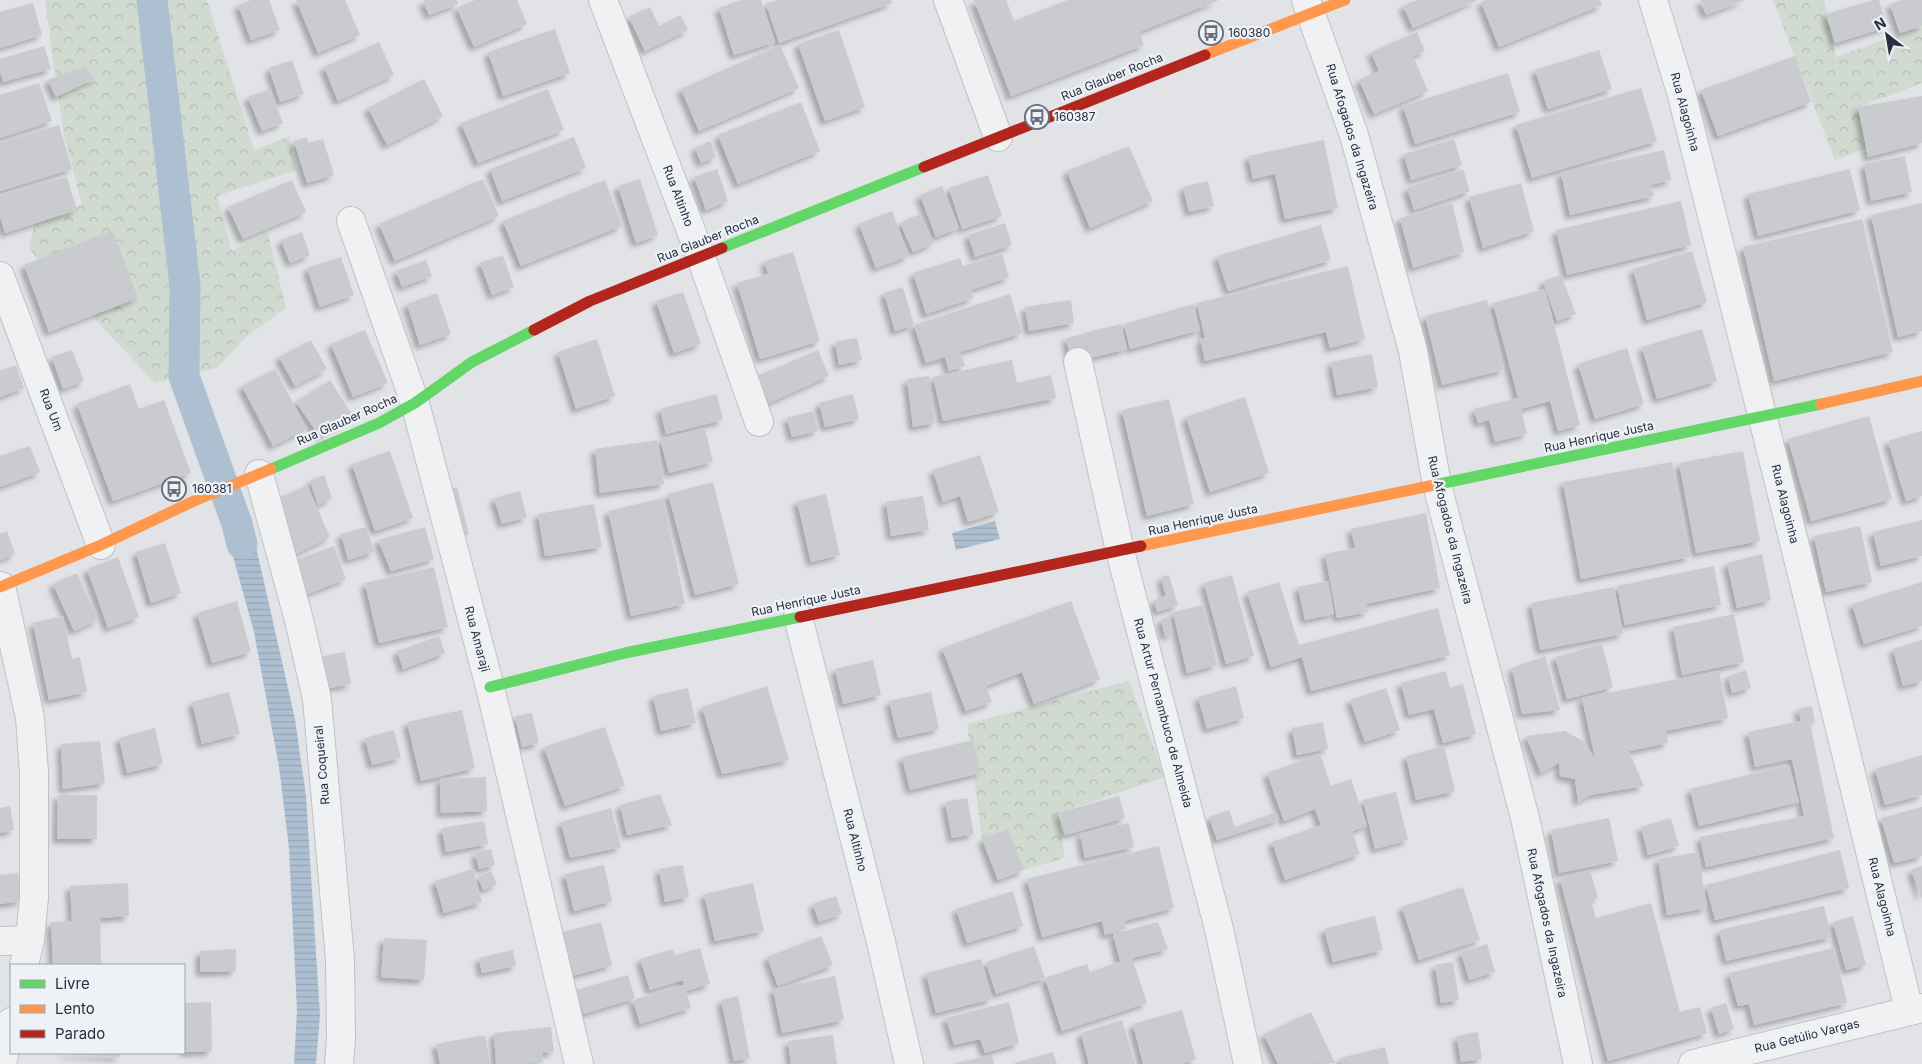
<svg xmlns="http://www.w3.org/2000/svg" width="1922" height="1064" font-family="Inter,sans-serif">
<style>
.forest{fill:url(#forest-crowns)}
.water{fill:url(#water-rules)}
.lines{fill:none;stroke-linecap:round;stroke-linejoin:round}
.canal{stroke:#adc0d2;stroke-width:31}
.building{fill:#c9cbce;filter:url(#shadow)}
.street-casing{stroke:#bfc1c4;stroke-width:30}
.street{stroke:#f0f1f3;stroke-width:28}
.fast{stroke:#63d668;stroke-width:11}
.slow{stroke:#ff974d;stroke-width:11}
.jam{stroke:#b3261e;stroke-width:11}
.labels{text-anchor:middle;stroke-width:4.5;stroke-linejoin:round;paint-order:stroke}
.poi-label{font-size:12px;fill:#273040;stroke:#eef1f6;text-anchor:start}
.street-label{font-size:12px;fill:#273040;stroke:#eef1f6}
</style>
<defs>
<pattern id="forest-crowns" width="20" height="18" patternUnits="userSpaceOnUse" patternTransform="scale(1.25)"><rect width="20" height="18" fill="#d1dad1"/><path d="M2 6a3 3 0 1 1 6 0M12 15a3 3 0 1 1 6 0" fill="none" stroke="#b3bbb4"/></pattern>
<pattern id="water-rules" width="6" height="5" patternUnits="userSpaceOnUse" patternTransform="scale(1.25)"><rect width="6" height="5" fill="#adc0d2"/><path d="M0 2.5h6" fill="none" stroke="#95a5b5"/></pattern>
<filter id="shadow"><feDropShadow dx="-4.5" dy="4.5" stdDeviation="2.5" flood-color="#0004"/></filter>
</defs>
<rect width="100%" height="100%" fill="#e1e3e6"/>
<path class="forest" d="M45 0H207L254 150 289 137 297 170 217 196 232 251 268 233 286 308 246 337 217 368 155 383 29 249 36 216 82 205 63 131Z
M1773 0H1824L1836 57 1922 26V83L1859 107 1866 148 1835 160Z
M1129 681 1165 777 1058 813 1065 858 1024 870 1008 829 982 839 967 724Z"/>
<path class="water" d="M239 501 256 547 295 719 306 796 320 1015 316 1064H294L297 1010 289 848 279 767 254 632 219 506Z
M995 521 1000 539 956 550 952 533Z"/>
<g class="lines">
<path class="canal" d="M152 0 185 286 184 376 237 524 242 544"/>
</g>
<path class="building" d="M251 0H269L280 30 251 40 238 5Z
M296 0H345L360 35 318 53Z
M423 0H457L458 4 429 15Z
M475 0H517L527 24 474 47 457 8Z
M741 0H761L775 42 734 55 719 8Z
M777 0H891L892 3 779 43 766 4Z
M974 0H1006L1014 21 1068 0H1219L1139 32 1144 45 1011 96Z
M1417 0H1478L1413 28 1403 6Z
M1486 0H1600L1602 5 1499 47 1481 2Z
M1700 0H1745L1706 15Z
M1873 0H1879L1887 27 1835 43 1826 14Z
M1902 0H1922V26L1900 33 1890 4Z
M33 3 42 35 0 48V12Z
M650 7 659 26 681 15 688 30 645 51 629 17Z
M555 29 570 73 503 96 488 52Z
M839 30 865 107 825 121 798 44Z
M1417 32 1425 51 1413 56 1428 91 1374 114 1359 80 1379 71 1371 52Z
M379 42 394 75 338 101 324 67Z
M780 45 799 88 699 131 681 89Z
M44 46 51 69 3 82 0 71V59Z
M1599 50 1612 89 1548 109 1535 70Z
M1795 56 1811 102 1718 136 1701 90Z
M292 60 304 94 280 102 269 68Z
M85 67 95 79 56 97 48 80Z
M1508 73 1520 112 1415 144 1403 106Z
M424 79 443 116 387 145 368 108Z
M39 83 52 121 0 138V95Z
M1641 88 1657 141 1532 178 1516 125Z
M270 89 283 123 262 131 248 97Z
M548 89 564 130 478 163 461 123Z
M1922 96V143L1868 157 1858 107Z
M801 102 820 151 738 184 718 135Z
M59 125 72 169 0 191V143Z
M307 137 308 143 323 139 334 175 307 183 294 141Z
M574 137 586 168 502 201 490 169Z
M1454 139 1462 165 1411 180 1404 154Z
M1324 140 1338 208 1285 219 1275 174 1253 179 1248 156Z
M710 141 716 157 701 163 695 148Z
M1129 146 1153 201 1090 228 1067 171Z
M1664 150 1671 180 1651 185 1654 196 1570 215 1561 173Z
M1905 156 1912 192 1871 201 1864 164Z
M717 169 728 201 706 210 694 177Z
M1463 169 1470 191 1414 210 1407 188Z
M1850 169 1860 210 1758 236 1748 194Z
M988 175 1002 216 962 229 949 188Z
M67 177 77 210 5 233 0 216V194Z
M483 179 499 216 395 261 379 224Z
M640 179 658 235 636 243 618 186Z
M292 180 306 212 243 239 228 207Z
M605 180 622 226 521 266 503 221Z
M1208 181 1214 206 1189 212 1183 187Z
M1521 183 1534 231 1483 248 1469 197Z
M942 186 959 228 936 237 920 195Z
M1681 201 1691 245 1567 275 1556 230Z
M1452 203 1464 252 1413 268 1400 218Z
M1922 203V331L1898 337 1871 215Z
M892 211 909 256 876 268 859 224Z
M920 214 934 243 913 252 900 223Z
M1862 219 1893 352 1774 381 1743 247Z
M1005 223 1012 245 975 257 968 235Z
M1321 225 1331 260 1228 291 1217 256Z
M113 231 138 298 49 332 24 265Z
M302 232 310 255 290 263 281 240Z
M1692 251 1707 302 1647 320 1633 269Z
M793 252 820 341 760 359 737 283 768 274 765 261Z
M1002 254 1009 277 971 290 973 298 926 314 913 273 960 258 963 266Z
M503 255 514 287 492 295 480 263Z
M341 257 354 295 320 307 307 268Z
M426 260 432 276 402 287 396 271Z
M1348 266 1365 339 1330 348 1326 332 1205 361 1200 339 1205 338 1197 303Z
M1561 275 1576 314 1557 321 1543 281Z
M903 287 914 325 895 331 884 293Z
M1545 289 1580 425 1558 431 1550 401 1521 409 1527 434 1495 442 1489 420 1478 423 1474 409 1518 398 1493 303Z
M683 292 701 344 674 353 656 301Z
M437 293 451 334 420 345 407 304Z
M1010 294 1022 333 960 352 965 366 949 371 945 357 926 363 914 325Z
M1071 300 1074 323 1029 331 1025 307Z
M1487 300 1504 370 1442 385 1425 316Z
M1193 304 1200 330 1130 349 1124 324Z
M1121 324 1127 349 1090 358 1084 333Z
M1702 329 1717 381 1657 399 1642 347Z
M365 330 388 383 353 397 331 344Z
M1083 334 1089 356 1071 360 1066 338Z
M857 338 862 360 839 365 835 342Z
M597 339 615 396 576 409 558 352Z
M311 340 327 369 295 386 279 357Z
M1627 348 1644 404 1595 419 1578 364Z
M72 350 84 381 63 389 52 357Z
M818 350 829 376 769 403 757 376Z
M1372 354 1378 387 1337 395 1331 362Z
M1012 360 1017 383 1051 375 1056 398 943 421 933 377Z
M16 365 24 388 0 397V371Z
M275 369 307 429 273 446 242 386Z
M929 376 935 423 913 427 907 379Z
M330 380 353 416 320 437 296 402Z
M130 384 139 409 164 400 191 473 113 501 77 404Z
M717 394 723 420 666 434 660 409Z
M853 394 859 419 825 427 819 403Z
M1245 397 1269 473 1210 492 1186 417Z
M1169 399 1194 504 1147 516 1122 410Z
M813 411 818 431 792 437 787 418Z
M1869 416 1892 499 1811 521 1788 439Z
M705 428 713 462 669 473 660 439Z
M1922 431V496L1906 501 1888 441Z
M658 440 664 484 600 493 595 449Z
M30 446 40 472 0 487V456Z
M390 451 413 518 375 531 352 464Z
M1743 451 1760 541 1696 553 1679 463Z
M980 455 999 512 968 522 960 496 943 502 933 470Z
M1672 462 1690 557 1581 579 1563 482Z
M324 475 332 498 318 505 310 481Z
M713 482 739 584 695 595 668 494Z
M307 485 330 537 296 554 272 501Z
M457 487 469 534 458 536 446 490Z
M520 491 527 517 502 524 494 498Z
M826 494 840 555 811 562 797 501Z
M923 496 929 530 891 536 886 502Z
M663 498 685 604 631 616 608 511Z
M594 504 602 547 545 556 538 514Z
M1426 513 1440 588 1366 604 1368 612 1337 618 1325 554 1355 548 1351 529Z
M1922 520V556L1881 566 1873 532Z
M1860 526 1872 582 1826 592 1814 536Z
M366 527 374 552 348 560 341 534Z
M425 527 434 559 391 571 378 540Z
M7 531 15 554 0 560V534Z
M165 543 181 593 151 603 136 552Z
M334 546 346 579 300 597 288 563Z
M1762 554 1771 600 1737 608 1727 563Z
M118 557 139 617 108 628 87 569Z
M1714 566 1721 605 1625 625 1617 586Z
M434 567 448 627 379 643 365 583Z
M77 573 98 620 74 631 53 584Z
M1169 575 1178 605 1157 612 1154 600 1166 596 1161 577Z
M1232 575 1254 656 1226 664 1204 583Z
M1328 581 1334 614 1305 620 1298 587Z
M1279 582 1299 645 1438 608 1450 655 1311 691 1302 657 1271 667 1247 592Z
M1922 582V626L1864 644 1852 604Z
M1614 587 1623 634 1540 650 1531 603Z
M237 601 251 652 212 663 197 613Z
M1071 601 1100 679 1034 704 1022 672 986 686 992 702 966 711 942 648Z
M1203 605 1217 665 1187 673 1173 612Z
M1734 614 1744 662 1682 675 1673 627Z
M63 616 72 659 80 657 87 692 49 700 33 623Z
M1170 617 1173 634 1165 636 1161 619Z
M439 636 445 653 403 669 397 651Z
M1922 640V681L1903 686 1893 649Z
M1602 644 1613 687 1567 699 1555 657Z
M345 652 351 684 324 689 318 657Z
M1545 656 1560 710 1522 714 1512 668Z
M873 660 881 695 843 704 835 669Z
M1746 670 1751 688 1732 693 1728 676Z
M1446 671 1450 688 1463 684 1476 734 1443 743 1434 709 1409 715 1401 683Z
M1719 671 1728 718 1666 731 1668 743 1629 751 1644 786 1590 795 1578 802 1575 779 1560 776 1559 763 1541 773 1526 736 1565 731 1583 741 1595 758 1582 698Z
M767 686 789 760 722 774 702 707Z
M1236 686 1244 718 1207 729 1198 697Z
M688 688 696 723 661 731 653 696Z
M1386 688 1400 730 1365 742 1350 700Z
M229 692 240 734 202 744 192 702Z
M931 692 939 729 898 738 889 701Z
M1812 706 1815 723 1810 724 1834 838 1706 867 1700 837 1804 816 1792 759 1755 767 1748 732 1801 721 1798 709Z
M462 710 475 768 421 781 407 722Z
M532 713 539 743 522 747 515 716Z
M1323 722 1328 749 1297 755 1292 728Z
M605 727 625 786 565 806 544 747Z
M155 728 163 764 127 773 119 738Z
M394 730 401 758 372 765 365 738Z
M973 740 981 773 910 790 902 757Z
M100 741 105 783 63 789 61 744Z
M1444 746 1455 791 1416 800 1406 756Z
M1320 754 1331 786 1351 779 1367 826 1352 831 1360 854 1285 880 1272 842 1321 825 1315 809 1284 821 1267 773Z
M1922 755V795L1885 805 1875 769Z
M1789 765 1799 802 1699 826 1690 789Z
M486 777 487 811 441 813 440 779Z
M1396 792 1408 840 1375 849 1363 800Z
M660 794 672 825 627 835 620 805Z
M58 795H97V839H57Z
M1119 796 1125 818 1065 835 1058 813Z
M967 798 974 834 952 838 945 802Z
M10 806 14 830 0 833V808Z
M1922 807V856L1894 863 1881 818Z
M611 808 621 847 570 858 561 822Z
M1229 810 1235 827 1276 812 1279 820 1217 840 1209 817Z
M1609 818 1618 861 1559 873 1551 830Z
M1671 818 1679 846 1648 855 1641 827Z
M484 821 488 844 446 852 442 828Z
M1129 823 1134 847 1085 858 1080 834Z
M1008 829 1024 870 998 880 982 839Z
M1159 846 1174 908 1124 921 1126 929 1105 935 1102 921 1042 937 1027 879Z
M491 849 495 865 479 869 475 853Z
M1840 850 1849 888 1715 920 1706 885Z
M1698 852 1707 908 1667 915 1658 859Z
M604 865 612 901 574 911 565 874Z
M683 865 689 897 665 902 659 869Z
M1922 866V899L1911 870Z
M473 869 482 902 444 913 435 881Z
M1590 870 1598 898 1586 902 1591 901 1596 918 1651 903 1680 1012 1700 1007 1707 1033 1608 1061 1560 879Z
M491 871 497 884 483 890 478 877Z
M18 873 21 901 0 904V875Z
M128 883 129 916 100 918 101 964 53 965 51 922 72 921 70 886Z
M753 883 764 931 715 941 704 894Z
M1463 887 1480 940 1419 960 1402 907Z
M1013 891 1023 926 967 943 956 909Z
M836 896 842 914 819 922 813 904Z
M1824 906 1831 937 1726 961 1719 930Z
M1375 916 1383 950 1333 962 1324 929Z
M1853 916 1866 965 1846 970 1833 922Z
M601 922 612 965 568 977 557 934Z
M1158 922 1168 949 1132 958 1147 1003 1062 1031 1045 978 1087 964 1090 972 1129 959 1120 961 1113 934Z
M821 936 833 965 778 986 767 957Z
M384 938 427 940 424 980 381 977Z
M1487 944 1495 972 1469 980 1461 952Z
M1034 946 1045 978 996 994 986 962Z
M700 948 710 984 686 991 691 1008 640 1024 633 1000 684 985 683 980 650 990 640 959 673 949 675 955Z
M1834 948 1847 1003 1754 1025 1749 1004 1738 1006 1729 973Z
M236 949V971L200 972V951Z
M513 950 516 966 482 973 479 958Z
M981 959 992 999 936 1013 926 973Z
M1453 962 1459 1000 1441 1003 1435 965Z
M628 975 635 998 584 1014 576 990Z
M835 976 844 1020 782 1033 773 989Z
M738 996 750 1058 734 1061 721 1000Z
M211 1002 212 1051 184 1052V1003Z
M1009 1002 1019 1043 985 1053 980 1039 954 1045 946 1018Z
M1726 1003 1734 1029 1719 1034 1711 1008Z
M1182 1010 1196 1060 1181 1064H1143L1133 1024Z
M1311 1012 1335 1063 1278 1064 1264 1034Z
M1122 1020 1135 1064H1089L1081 1033Z
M551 1027 554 1052 542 1053 543 1063 496 1064 494 1033Z
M1478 1032 1482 1059 1461 1062 1457 1036Z
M485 1035 490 1064H440L436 1044Z
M833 1035 837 1064H791L788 1041Z
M1385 1047 1389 1064H1342L1340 1058Z
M1053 1052 1057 1064H1015V1063Z
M63 1053H120V1057L63 1054Z
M992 1055 994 1064H955V1063Z"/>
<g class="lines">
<defs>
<path id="street" d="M603 0 701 257 759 422
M948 0 998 137
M1306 0 1354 135 1413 351 1437 485 1525 818 1578 1064
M1653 0 1681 92 1805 586 1909 1010
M351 221 415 403 490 687 579 1064
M0 276 101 545
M1078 362 1120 551 1219 929 1248 1064
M259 474 299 620 317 699 340 959 341 1039 339 1064
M1 586 30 718 34 772V897L30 940 24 965
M798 617 881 942 909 1064
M0 941 30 940
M2 1064 11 1022
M1693 1064 1922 1008"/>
</defs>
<use href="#street" class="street-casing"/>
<use href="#street" class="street"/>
<path class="fast" d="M722 248 924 167
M271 469 379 423 415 403 472 362 534 330
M1439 484 1821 404
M490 687 625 653 800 617"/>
<path class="slow" d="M1205 55 1345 0
M1821 404 1922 381
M1141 546 1439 484
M0 587 101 545 194 501 271 469"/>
<path class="jam" d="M924 167 1205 55
M534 330 590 301 722 248
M800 617 1141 546"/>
</g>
<defs>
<symbol id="bus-ring" viewBox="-11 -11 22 22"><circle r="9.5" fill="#eef1f6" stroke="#686f7a" stroke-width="1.5"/><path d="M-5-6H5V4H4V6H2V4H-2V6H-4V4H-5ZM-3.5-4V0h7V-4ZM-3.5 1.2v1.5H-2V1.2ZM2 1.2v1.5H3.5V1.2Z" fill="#686f7a"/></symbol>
</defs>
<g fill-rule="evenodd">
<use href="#bus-ring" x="1197" y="19" width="28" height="28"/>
<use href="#bus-ring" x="1023" y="103" width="28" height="28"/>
<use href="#bus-ring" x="160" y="475" width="28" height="28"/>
</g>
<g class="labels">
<g class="poi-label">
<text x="1228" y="37">160380</text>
<text x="1054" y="121">160387</text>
<text x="192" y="493">160381</text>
</g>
<g class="street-label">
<text transform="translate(1112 77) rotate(-22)" y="4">Rua Glauber Rocha</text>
<text transform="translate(1685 112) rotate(75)" y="4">Rua Alagoinha</text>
<text transform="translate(1352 137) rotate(73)" y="4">Rua Afogados da Ingazeira</text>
<text transform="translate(678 196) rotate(69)" y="4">Rua Altinho</text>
<text transform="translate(708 239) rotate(-22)" y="4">Rua Glauber Rocha</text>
<text transform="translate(51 410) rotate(69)" y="4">Rua Um</text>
<text transform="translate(347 420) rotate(-24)" y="4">Rua Glauber Rocha</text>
<text transform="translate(1599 437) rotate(-12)" y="4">Rua Henrique Justa</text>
<text transform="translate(1785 504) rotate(76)" y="4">Rua Alagoinha</text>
<text transform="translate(1203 520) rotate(-12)" y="4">Rua Henrique Justa</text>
<text transform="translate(1450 530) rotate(76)" y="4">Rua Afogados da Ingazeira</text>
<text transform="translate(806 601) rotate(-12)" y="4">Rua Henrique Justa</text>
<text transform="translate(477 639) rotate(75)" y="4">Rua Amaraji</text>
<text transform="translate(1163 713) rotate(75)" y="4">Rua Artur Pernambuco de Almeida</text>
<text transform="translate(322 765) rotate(-95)" y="4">Rua Coqueiral</text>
<text transform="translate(855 840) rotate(76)" y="4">Rua Altinho</text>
<text transform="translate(1882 897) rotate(76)" y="4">Rua Alagoinha</text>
<text transform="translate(1547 923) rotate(78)" y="4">Rua Afogados da Ingazeira</text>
<text transform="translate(1807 1036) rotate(-14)" y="4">Rua Getúlio Vargas</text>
</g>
</g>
<rect x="10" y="964" width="175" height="90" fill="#eef1f6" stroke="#9ea4ad"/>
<rect x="20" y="980" width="25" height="8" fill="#63d668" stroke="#9ea4ad"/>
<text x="55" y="989" font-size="15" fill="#273040">Livre</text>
<rect x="20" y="1005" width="25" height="8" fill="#ff974d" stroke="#9ea4ad"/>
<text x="55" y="1014" font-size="15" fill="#273040">Lento</text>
<rect x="20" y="1030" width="25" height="8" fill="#b3261e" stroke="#9ea4ad"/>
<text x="55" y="1039" font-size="15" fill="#273040">Parado</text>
<g transform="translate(1887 35) rotate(329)" stroke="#eef1f6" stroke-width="4" paint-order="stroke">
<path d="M0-4L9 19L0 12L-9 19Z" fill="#273040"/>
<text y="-8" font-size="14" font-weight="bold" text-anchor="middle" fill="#273040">N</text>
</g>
</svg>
